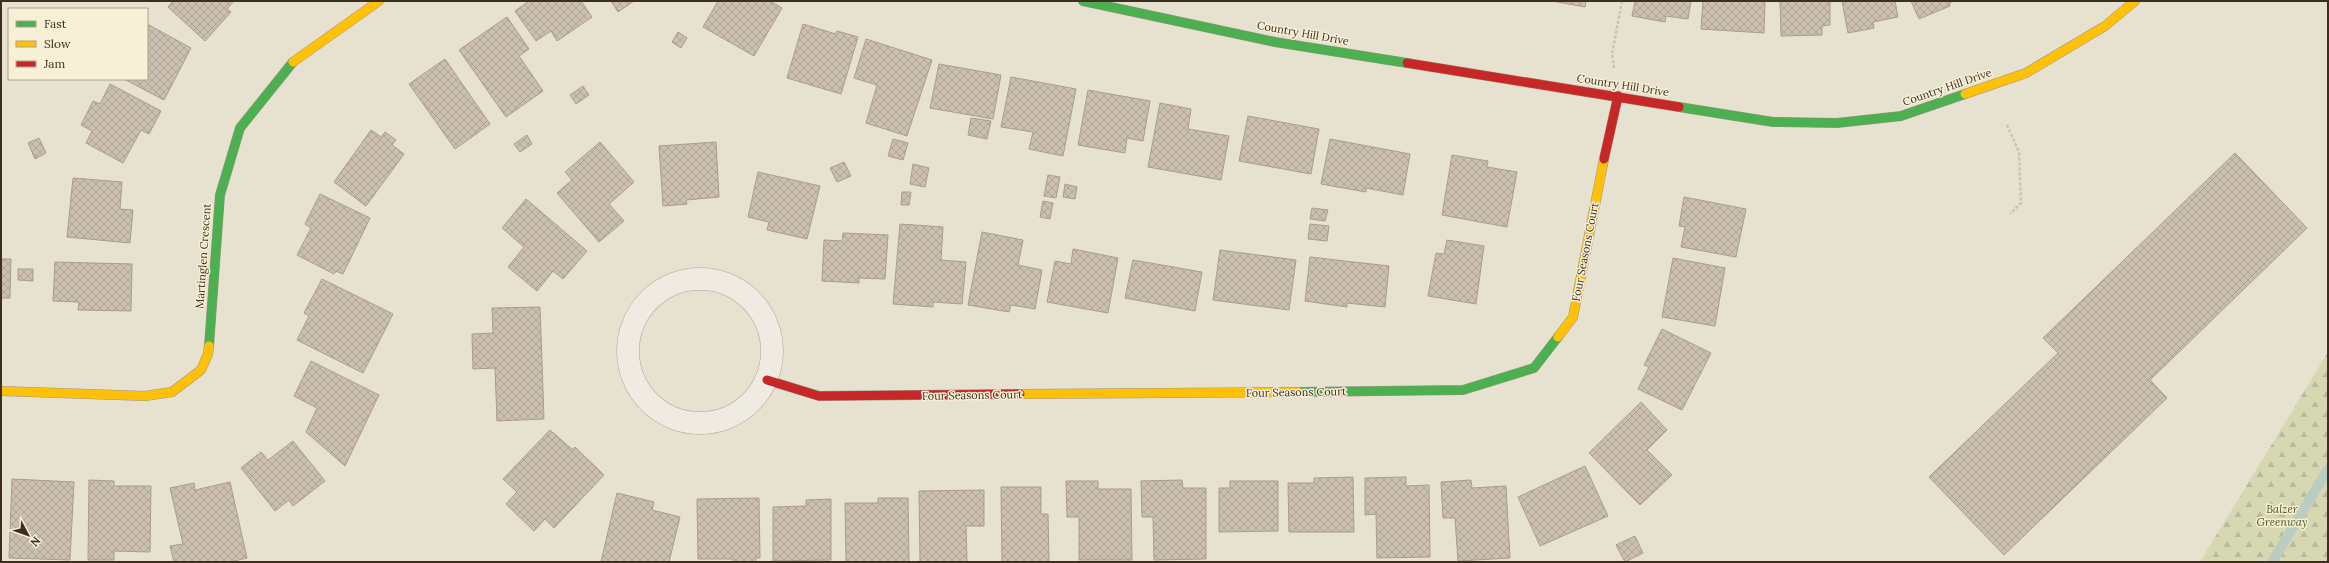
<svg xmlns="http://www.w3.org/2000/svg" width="2329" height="563" font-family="Lora,serif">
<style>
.forest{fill:url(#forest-firs)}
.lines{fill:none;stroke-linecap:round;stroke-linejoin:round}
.stream{stroke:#bbcdc3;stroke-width:10}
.building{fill:url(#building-cross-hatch);stroke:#a89d8f}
.street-casing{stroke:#aca698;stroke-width:23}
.fast-casing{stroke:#9c9588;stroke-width:10}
.slow-casing{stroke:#9c9588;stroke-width:10}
.jam-casing{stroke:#9c9588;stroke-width:10}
.path{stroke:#c8c2b8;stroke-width:2.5;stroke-dasharray:3 2;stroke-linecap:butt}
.street{stroke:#efebe2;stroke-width:22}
.fast{stroke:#4caf50;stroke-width:9}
.slow{stroke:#ffc107;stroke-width:9}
.jam{stroke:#c62828;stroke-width:9}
.labels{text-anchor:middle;stroke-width:3;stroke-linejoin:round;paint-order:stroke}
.street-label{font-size:11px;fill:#3d2e1f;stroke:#f7efd6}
.park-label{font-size:11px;font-style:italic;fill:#4b5a25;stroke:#f7efd6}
</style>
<defs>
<pattern id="forest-firs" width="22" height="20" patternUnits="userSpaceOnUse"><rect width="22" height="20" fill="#d6d8b2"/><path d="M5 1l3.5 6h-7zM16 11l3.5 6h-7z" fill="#b9ba99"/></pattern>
<pattern id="building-cross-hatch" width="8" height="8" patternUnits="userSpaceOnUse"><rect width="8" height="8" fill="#cbbfb0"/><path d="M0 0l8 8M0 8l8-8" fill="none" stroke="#afa497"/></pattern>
</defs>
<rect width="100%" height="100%" fill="#e7e1d0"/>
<path class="forest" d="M2328 352V562H2200Z"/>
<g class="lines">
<path class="stream" d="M2272 562 2328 469"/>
</g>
<path class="building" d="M173 1H234L227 9 231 12 205 41 168 7Z
M529 1H581L592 17 557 41 551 31 536 41 515 11Z
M611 1H634L618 12Z
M718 1H770L782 8 754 56 703 27Z
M1552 1H1586L1585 7Z
M1635 1H1691L1688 19 1666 16 1665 22 1632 16Z
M1703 1H1765L1764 33 1701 29Z
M1780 1H1830V25L1822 26V35L1781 36Z
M1842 1H1895L1898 17 1873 22 1874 28 1848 33Z
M1911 1H1954L1949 3 1950 6 1919 19Z
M507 17 529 49 519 56 543 91 506 117 459 50Z
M803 24 836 34 837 31 858 37 841 94 787 78Z
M149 25 191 48 164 100 124 79H147V29Z
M678 32 687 38 681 48 672 42Z
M866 39 932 60 907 136 866 123 877 85 854 78Z
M445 59 490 124 455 149 409 84Z
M939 64 1001 75 993 119 930 108Z
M1011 77 1076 89 1063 156 1029 149 1033 132 1001 127Z
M110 84 161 111 149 134 141 130 123 163 86 143 92 131 81 125 93 101 100 104Z
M583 86 589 95 576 104 570 95Z
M1088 90 1150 101 1143 141 1127 138 1125 153 1078 145Z
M1160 103 1191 109 1188 129 1229 136 1221 180 1148 167Z
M1248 116 1319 129 1311 174 1239 161Z
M971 118 991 121 987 139 968 135Z
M371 130 381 137 385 132 396 140 392 145 404 154 366 206 334 182Z
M527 135 532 144 520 152 514 144Z
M39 138 46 153 35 159 28 143Z
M893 139 908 143 903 160 888 156Z
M1330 139 1410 154 1403 195 1366 188V192L1321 184Z
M600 142 634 182 609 204 624 221 599 242 557 193 572 180 565 172Z
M716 142 719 197 686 200 687 204 663 206 659 146Z
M2235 153 2307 228 2150 380 2167 398 2004 555 1929 477 2058 353 2043 338Z
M1452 155 1488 161 1487 167 1517 172 1507 227 1442 215Z
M844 162 851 176 837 182 830 168Z
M913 164 929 168 925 187 910 184Z
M758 172 820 186 807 239 767 230 769 222 748 217Z
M1048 175 1060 177 1056 198 1044 196Z
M73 178 122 182 120 209 133 210 130 243 67 237Z
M1065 184 1077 187 1075 199 1063 197Z
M902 192H911L909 205H901Z
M320 194 370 218 343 274 336 271 334 274 297 255 311 228 305 224Z
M1684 197 1746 209 1736 257 1681 247 1685 227 1679 226Z
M526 199 587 251 563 279 553 271 537 291 508 267 524 247 502 228Z
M1043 201 1053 203 1050 219 1040 217Z
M1312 208 1328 210 1325 221 1310 219Z
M900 224 943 227 941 260 966 262 962 304 933 302V307L893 304Z
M1310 224 1329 226 1327 241 1308 239Z
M982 232 1023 240 1018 265 1042 270 1035 309 1011 305 1009 312 968 305Z
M843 233 888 235 885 279 859 278V283L822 281 824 240 842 241Z
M1447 240 1484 246 1476 304 1428 296 1436 253 1444 254Z
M1073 249 1118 258 1108 313 1047 302 1055 261 1071 264Z
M1220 250 1296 260 1289 310 1213 300Z
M1310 257 1389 266 1385 307 1347 303V307L1305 301Z
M1673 258 1725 268 1715 326 1662 317Z
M1 259H11L10 298H1Z
M1133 260 1202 272 1195 311 1125 298Z
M55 262 132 264 131 311 78 310 79 302 53 301Z
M18 269H33V281L18 280Z
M322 279 393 314 363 373 297 340 309 316 304 313Z
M540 307 544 419 497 421 495 368 473 369 472 334 493 333 492 308Z
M1662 329 1711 353 1682 410 1638 389 1649 367 1644 365Z
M311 361 379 395 345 466 306 432 317 408 294 396Z
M1641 402 1667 430 1647 450 1672 475 1640 505 1589 453Z
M550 430 573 450 575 447 604 475 554 528 545 519 534 531 506 504 517 492 503 479Z
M293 441 325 481 293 506 289 500 275 511 241 468 261 452 268 460Z
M1585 466 1608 516 1540 546 1518 497Z
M1353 477 1354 532H1289L1288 483H1314V478Z
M1406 477V486L1429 485 1430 557 1377 558 1376 514 1365 515V478Z
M12 479 74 482 70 560 9 558Z
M89 480 114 481V486H151L150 552 114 551V560H88Z
M1182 480 1183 488H1206V559L1154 560 1153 517H1142L1141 481Z
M1471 480 1472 488 1506 486 1510 558 1458 561 1455 518H1443L1441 482Z
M1066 481H1098V489H1131L1132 560H1079V517H1067Z
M1230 481H1278V531L1219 532V488H1230Z
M230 482 247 558 230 562H174L170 546 183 544 170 488 194 483 195 490Z
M1001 487H1041V514H1048L1049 562H1002Z
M984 490V526H966L967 562H920L919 491Z
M617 493 654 502 652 510 680 517 669 562H601Z
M759 498 760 558H756V562H733V559H698L697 499Z
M878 498H908L909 562H846L845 503H878Z
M831 499V560L773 561V507L806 506V500Z
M1635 536 1643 553 1625 562 1616 545Z"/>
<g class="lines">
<defs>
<path id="street" d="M628 351a72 72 0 1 1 144 0a72 72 0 1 1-144 0Z"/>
<path id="fast" d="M1083 1 1275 42 1407 63
M1679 107 1773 122 1837 123 1901 116 1965 94
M209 346 220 195 240 128 293 62
M1298 392 1463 390 1534 368 1558 337"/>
<path id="slow" d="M293 62 379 1
M1965 94 2026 73 2105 26 2135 1
M1558 337 1573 317 1604 159
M1 391 145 396 172 392 201 370 208 354 209 346
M1020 394 1298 392"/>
<path id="jam" d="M1407 63 1679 107
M1604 159 1618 96
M767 380 819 396 1020 394"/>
</defs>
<use href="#street" class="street-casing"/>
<use href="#fast" class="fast-casing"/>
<use href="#slow" class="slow-casing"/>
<use href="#jam" class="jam-casing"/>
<path class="path" d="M1614 68 1612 54 1622 1
M2007 125 2019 152 2021 203 2010 214"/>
<use href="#street" class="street"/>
<use href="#fast" class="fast"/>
<use href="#slow" class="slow"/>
<use href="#jam" class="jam"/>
</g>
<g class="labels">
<g class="street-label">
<text transform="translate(1303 33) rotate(10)" y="4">Country Hill Drive</text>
<text transform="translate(1623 85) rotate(9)" y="4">Country Hill Drive</text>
<text transform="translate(1947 87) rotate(-19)" y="4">Country Hill Drive</text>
<text transform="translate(1585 252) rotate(-79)" y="4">Four Seasons Court</text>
<text transform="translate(203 256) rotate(-86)" y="4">Martinglen Crescent</text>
<text transform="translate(1296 392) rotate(-1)" y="4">Four Seasons Court</text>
<text transform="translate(972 395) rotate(-1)" y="4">Four Seasons Court</text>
</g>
<g class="park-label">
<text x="2282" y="513">Balzer<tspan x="2282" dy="13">Greenway</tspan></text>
</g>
</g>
<rect width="2329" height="563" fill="none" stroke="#3d2e1f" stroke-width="4"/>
<rect x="8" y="8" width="140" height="72" fill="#f7efd6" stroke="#ada28d"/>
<rect x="16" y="21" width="20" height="6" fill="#4caf50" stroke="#ada28d"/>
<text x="44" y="28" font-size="12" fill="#3d2e1f">Fast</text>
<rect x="16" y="41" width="20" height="6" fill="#ffc107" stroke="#ada28d"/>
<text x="44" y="48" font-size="12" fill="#3d2e1f">Slow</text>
<rect x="16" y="61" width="20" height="6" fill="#c62828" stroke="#ada28d"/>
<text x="44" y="68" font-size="12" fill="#3d2e1f">Jam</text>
<g transform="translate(28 535) rotate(131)" stroke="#f7efd6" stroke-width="3" paint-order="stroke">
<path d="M0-3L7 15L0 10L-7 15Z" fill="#3d2e1f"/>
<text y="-6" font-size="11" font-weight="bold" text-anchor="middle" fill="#3d2e1f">N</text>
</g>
</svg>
